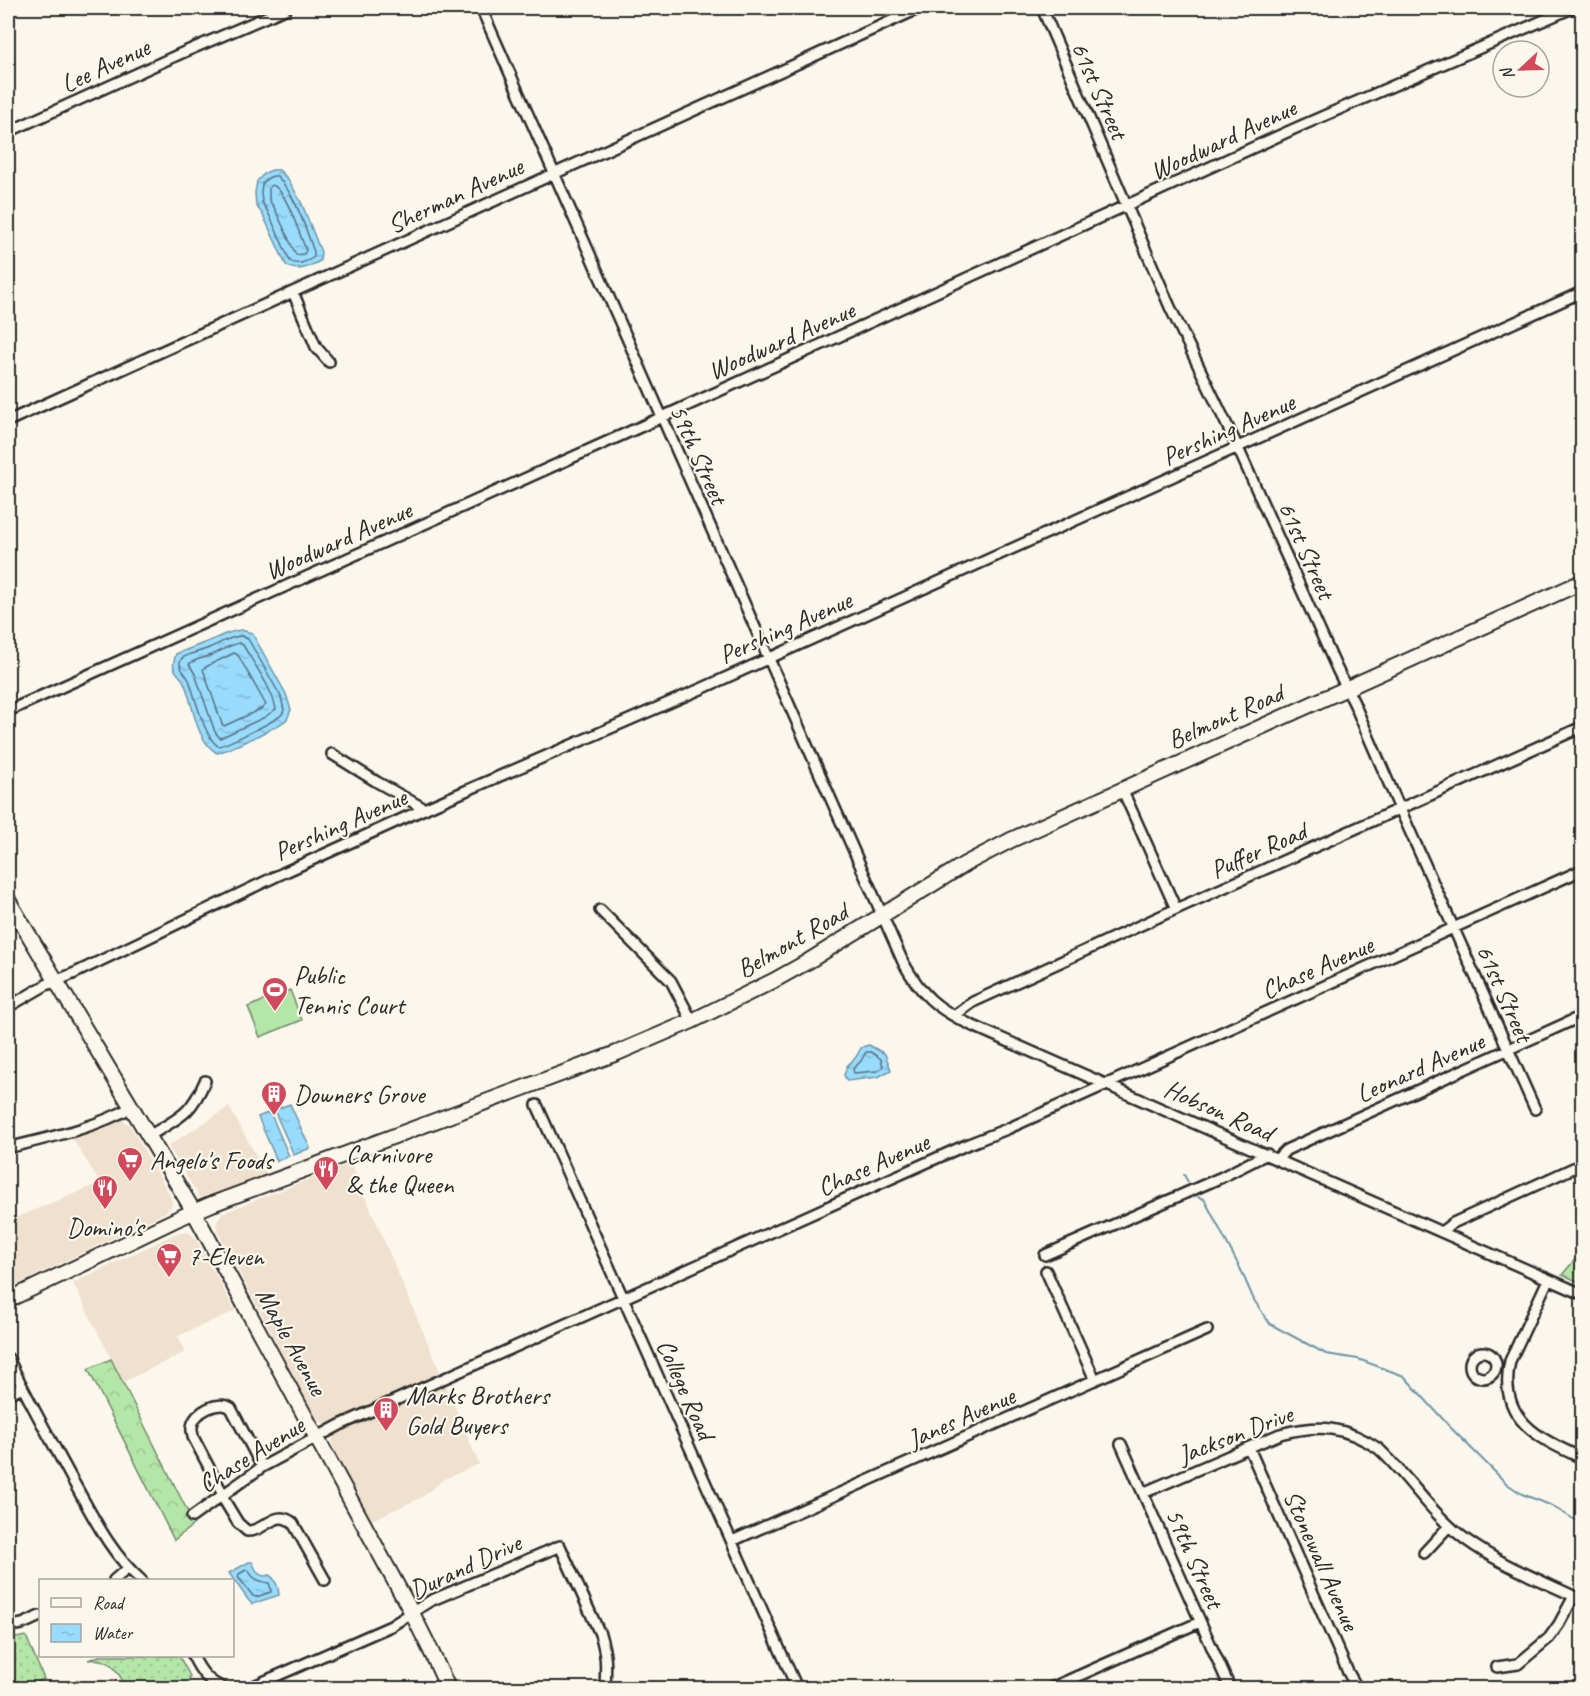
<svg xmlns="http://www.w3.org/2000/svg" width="1590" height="1696" font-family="Caveat,sans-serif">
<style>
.built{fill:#f0e0ce}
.grass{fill:url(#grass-dots);stroke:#708869;stroke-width:1.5}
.forest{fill:url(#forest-crowns);stroke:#708869;stroke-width:1.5}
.cemetery{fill:url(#cemetery-stones);stroke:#708869;stroke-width:1.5}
.pitch{fill:#b4e6a7;stroke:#708869;stroke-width:1.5}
.water{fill:url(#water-ripples);stroke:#6d95a8;stroke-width:1.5}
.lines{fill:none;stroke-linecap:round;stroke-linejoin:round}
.shore{stroke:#57717f;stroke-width:1.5}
.stream{stroke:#6d95a8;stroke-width:2}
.street-casing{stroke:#2b2b2b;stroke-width:14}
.secondary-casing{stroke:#2b2b2b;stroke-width:18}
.street{stroke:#fbf7ec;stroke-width:9}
.secondary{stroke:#fbf7ec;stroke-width:14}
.labels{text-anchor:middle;stroke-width:4.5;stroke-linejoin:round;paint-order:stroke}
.street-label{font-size:26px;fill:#2b2b2b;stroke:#fbf7ec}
.poi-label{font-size:26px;fill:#2b2b2b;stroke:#fbf7ec;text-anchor:start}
</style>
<defs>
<pattern id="grass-dots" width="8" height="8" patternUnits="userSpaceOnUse" patternTransform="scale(1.5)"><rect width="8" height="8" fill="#b4e6a7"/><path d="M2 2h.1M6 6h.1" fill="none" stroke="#9bc590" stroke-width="1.8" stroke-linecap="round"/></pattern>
<pattern id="forest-crowns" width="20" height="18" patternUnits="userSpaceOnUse" patternTransform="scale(1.5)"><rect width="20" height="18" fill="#b4e6a7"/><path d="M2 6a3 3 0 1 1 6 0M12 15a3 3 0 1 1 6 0" fill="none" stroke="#9bc590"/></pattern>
<pattern id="cemetery-stones" width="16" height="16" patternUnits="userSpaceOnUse" patternTransform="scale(1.5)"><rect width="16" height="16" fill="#b4e6a7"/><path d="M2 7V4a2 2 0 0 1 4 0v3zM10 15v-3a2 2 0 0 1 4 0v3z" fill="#9bc590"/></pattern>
<pattern id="water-ripples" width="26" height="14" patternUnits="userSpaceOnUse" patternTransform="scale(1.5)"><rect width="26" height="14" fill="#99dbfc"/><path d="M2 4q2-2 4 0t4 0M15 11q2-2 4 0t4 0" fill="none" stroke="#84bcd8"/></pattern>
</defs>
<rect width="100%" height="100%" fill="#fbf7ec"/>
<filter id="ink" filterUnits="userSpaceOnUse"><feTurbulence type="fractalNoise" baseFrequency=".0167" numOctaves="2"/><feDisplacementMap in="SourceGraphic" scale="12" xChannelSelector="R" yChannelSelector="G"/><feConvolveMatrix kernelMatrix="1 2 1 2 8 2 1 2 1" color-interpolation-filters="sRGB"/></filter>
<g filter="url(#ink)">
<path class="built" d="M229 1107 267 1175 200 1198 168 1146Z
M121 1120 129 1124 170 1195 172 1202 171 1207 164 1213 8 1289V1221L100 1183 71 1136Z
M351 1163 441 1374 328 1424 321 1422 315 1416 221 1238 216 1224 221 1214 228 1211Z
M179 1232 190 1233 196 1239 235 1311 178 1336 185 1352 123 1382 73 1283Z
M446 1385 479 1464 444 1479 422 1497 372 1520 333 1449 332 1443 333 1438 337 1434 351 1427Z"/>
<path class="grass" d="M8 1636 16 1638 26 1636 44 1679 23 1688H8Z
M99 1656H179L190 1676 187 1688H127C116 1670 112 1657 88 1660Z"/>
<path class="forest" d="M111 1359 194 1524 174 1540 88 1369Z"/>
<path class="cemetery" d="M1582 1255V1283L1562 1275 1577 1257Z"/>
<path class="pitch" d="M290 990 302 1020 260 1037 248 1007Z"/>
<path class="water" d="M272 170H279L288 179 302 204 321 252 320 261C309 267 297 273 286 265L263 215 256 205 255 193 257 181 265 173Z
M241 630 252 633 286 694 291 710C289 713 289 716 287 719 281 726 228 750 217 753 194 739 194 703 183 680 180 676 176 673 174 668 172 663 175 659 176 654 187 649 198 646 209 641 222 636 226 632 241 630Z
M869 1045 885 1054 891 1070 878 1077 847 1081 844 1075 847 1066 856 1057 861 1048 865 1046Z
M290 1104 310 1148 294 1155 274 1110Z
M270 1112 289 1156 277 1161 258 1117Z
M249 1562H252C256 1569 258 1579 269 1575 275 1578 279 1588 279 1595L252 1604 249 1601 229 1573Z"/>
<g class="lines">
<path class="shore" d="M273 176H277C296 196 305 227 314 252V257C307 262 297 266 290 261L268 212 262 202 261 193 262 184 268 178Z
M272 185C286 189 300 236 306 250L304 254 296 255 275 209 269 200V188Z
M241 636 248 639 263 665 281 697 284 710C283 712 283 713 282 714 278 720 226 745 218 746 204 737 195 696 189 680 187 675 183 672 181 668 179 663 180 662 182 658 190 653 200 652 209 648 221 643 228 637 241 636Z
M239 643 243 645C254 664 272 688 276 709L265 717 220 738 215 732 195 674 189 664C195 659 204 658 212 655 221 651 229 645 239 643Z
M234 653 238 655 266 705 261 709 224 726 222 724 203 669C211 663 225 658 234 653Z
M866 1052H871L881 1059 883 1067 877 1071 854 1073 853 1069 861 1061Z
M246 1570 249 1571C253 1580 260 1581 269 1583L271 1589V1592L256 1597 253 1596 238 1577 239 1574Z"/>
<path class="stream" d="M1184 1175 1188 1182
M1198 1197 1204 1199 1240 1268 1254 1300 1270 1324 1326 1354 1358 1359 1404 1376 1450 1427 1507 1484 1522 1494 1550 1505 1582 1524"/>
<defs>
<path id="street" d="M481 8C620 326 761 644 903 962 922 996 936 1008 971 1025L1582 1294
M1042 8 1170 307 1238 448 1337 669 1354 703 1400 809 1535 1109
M8 132 182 53 287 8
M293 292 316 347 329 362
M8 421 920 8
M8 711 660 418 1296 128 1572 8
M332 754 377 782 425 809
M1122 789 1176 909
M600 910 671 981 692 1021
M8 1007 46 985 75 973 283 873 433 805 703 688 1582 292
M954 1016 973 1002 1176 909 1582 727
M537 1105 797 1688
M149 1136C179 1117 190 1116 205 1081
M8 1148C50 1137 93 1129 132 1107
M1277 1159 1286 1150 1582 1016
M1441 1232 1453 1223 1582 1164
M1045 1255 1222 1177 1267 1154
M1046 1271 1095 1380
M1548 1280 1510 1361C1497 1419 1539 1439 1582 1458
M1470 1365a13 13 0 1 1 26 0a13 13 0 1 1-26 0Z
M8 1358C28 1400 51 1440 73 1481 93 1516 110 1553 141 1580
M8 1394 22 1387
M1121 1444 1230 1688
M1249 1448 1348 1672 1357 1688
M1143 1493 1280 1434C1320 1424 1345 1426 1379 1449 1409 1477 1431 1514 1465 1539 1500 1565 1543 1581 1582 1600
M223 1494 193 1437C193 1433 191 1430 192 1427 194 1411 219 1400 231 1408L262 1467
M221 1495 238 1523 247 1531C265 1532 275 1508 293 1523L325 1580
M192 1517 262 1467 340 1425 966 1145 1007 1129 1582 870
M732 1541 1207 1330
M1424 1553 1449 1526
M114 1580 128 1568
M8 1623C18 1629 30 1620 40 1616
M193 1656C200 1671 208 1682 224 1688
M1497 1667 1518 1664 1549 1638 1559 1624 1574 1596
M249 1688 391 1626 430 1601 560 1546 600 1634C607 1656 606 1666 605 1688
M1051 1688 1200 1622"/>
<path id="secondary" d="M8 900 194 1212 412 1613 430 1649 448 1688
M8 1300 179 1218 212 1204 617 1053 692 1021 773 981 807 962 965 864 1011 840 1582 582"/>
</defs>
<use href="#street" class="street-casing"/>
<use href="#secondary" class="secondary-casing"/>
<use href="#street" class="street"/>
<use href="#secondary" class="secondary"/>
</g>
</g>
<defs>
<symbol id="stadium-pin" viewBox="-11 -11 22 30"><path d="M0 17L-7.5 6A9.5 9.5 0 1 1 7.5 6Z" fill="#d1495b" stroke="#fbf7ec"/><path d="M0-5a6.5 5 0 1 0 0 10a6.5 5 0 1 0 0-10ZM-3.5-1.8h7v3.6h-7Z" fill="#fff"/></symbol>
<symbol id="building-pin" viewBox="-11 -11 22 30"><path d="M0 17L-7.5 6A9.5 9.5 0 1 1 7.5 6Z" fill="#d1495b" stroke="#fbf7ec"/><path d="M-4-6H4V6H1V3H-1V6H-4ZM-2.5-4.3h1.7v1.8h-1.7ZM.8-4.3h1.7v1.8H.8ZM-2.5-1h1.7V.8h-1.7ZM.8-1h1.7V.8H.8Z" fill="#fff"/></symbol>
<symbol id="supermarket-pin" viewBox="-11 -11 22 30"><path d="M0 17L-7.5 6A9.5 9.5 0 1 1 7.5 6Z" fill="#d1495b" stroke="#fbf7ec"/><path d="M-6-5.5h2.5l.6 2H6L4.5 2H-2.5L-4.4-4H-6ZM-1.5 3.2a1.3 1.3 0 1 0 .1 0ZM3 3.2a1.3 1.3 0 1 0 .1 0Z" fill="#fff"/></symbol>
<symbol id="restaurant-pin" viewBox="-11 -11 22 30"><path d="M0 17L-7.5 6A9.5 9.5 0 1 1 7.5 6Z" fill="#d1495b" stroke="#fbf7ec"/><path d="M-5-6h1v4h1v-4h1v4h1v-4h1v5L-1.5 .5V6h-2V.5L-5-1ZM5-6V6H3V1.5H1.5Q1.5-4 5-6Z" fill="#fff"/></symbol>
</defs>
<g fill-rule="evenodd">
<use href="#stadium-pin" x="260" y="975" width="30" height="40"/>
<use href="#building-pin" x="259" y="1079" width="30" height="40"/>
<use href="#supermarket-pin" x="115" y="1145" width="30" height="40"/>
<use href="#restaurant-pin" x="311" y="1154" width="30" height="40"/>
<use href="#restaurant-pin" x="90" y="1173" width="30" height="40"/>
<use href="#supermarket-pin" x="154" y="1241" width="30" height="40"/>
<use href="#building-pin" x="371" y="1395" width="30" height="40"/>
</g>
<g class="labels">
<g class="street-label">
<text transform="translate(105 65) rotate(-25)" y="9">Lee Avenue</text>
<text transform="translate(1100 90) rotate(66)" y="9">61st Street</text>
<text transform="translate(1223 139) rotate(-25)" y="9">Woodward Avenue</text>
<text transform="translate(455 195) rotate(-25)" y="9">Sherman Avenue</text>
<text transform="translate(781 340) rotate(-24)" y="9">Woodward Avenue</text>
<text transform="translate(1228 429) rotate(-24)" y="9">Pershing Avenue</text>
<text transform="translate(699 454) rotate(66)" y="9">59th Street</text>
<text transform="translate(338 540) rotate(-24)" y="9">Woodward Avenue</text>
<text transform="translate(1307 550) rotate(66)" y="9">61st Street</text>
<text transform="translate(785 627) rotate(-24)" y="9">Pershing Avenue</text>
<text transform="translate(1225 716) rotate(-24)" y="9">Belmont Road</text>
<text transform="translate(340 824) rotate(-24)" y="9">Pershing Avenue</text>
<text transform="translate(1258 850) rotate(-24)" y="9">Puffer Road</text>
<text transform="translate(792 940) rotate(-30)" y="9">Belmont Road</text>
<text transform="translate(1317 967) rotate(-24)" y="9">Chase Avenue</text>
<text transform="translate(1505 993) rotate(66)" y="9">61st Street</text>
<text transform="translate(1420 1067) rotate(-24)" y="9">Leonard Avenue</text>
<text transform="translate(1219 1110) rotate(24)" y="9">Hobson Road</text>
<text transform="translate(873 1164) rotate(-24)" y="9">Chase Avenue</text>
<text transform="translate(292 1341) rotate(61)" y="9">Maple Avenue</text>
<text transform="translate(686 1389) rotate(66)" y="9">College Road</text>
<text transform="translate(961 1417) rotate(-24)" y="9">Janes Avenue</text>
<text transform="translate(1235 1434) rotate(-21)" y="9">Jackson Drive</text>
<text transform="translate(251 1454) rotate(-32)" y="9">Chase Avenue</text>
<text transform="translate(1195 1558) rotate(66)" y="9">59th Street</text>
<text transform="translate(1322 1560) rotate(66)" y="9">Stonewall Avenue</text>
<text transform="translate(465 1566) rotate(-25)" y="9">Durand Drive</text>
</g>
<g class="poi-label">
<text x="294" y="984">Public<tspan x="294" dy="30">Tennis Court</tspan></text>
<text x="294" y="1103">Downers Grove</text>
<text x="346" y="1163">Carnivore<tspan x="346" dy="30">&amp; the Queen</tspan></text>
<text x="150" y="1169">Angelo's Foods</text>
<text x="105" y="1236" text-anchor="middle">Domino's</text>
<text x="188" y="1265">7-Eleven</text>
<text x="406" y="1404">Marks Brothers<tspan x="406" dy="30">Gold Buyers</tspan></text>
</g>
</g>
<rect width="1590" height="1696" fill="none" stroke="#fbf7ec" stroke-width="30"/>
<rect x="15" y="15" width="1560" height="1666" fill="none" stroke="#2b2b2b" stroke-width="2" filter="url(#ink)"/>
<rect x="39" y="1579" width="195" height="78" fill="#fbf7ec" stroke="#a8a59f" stroke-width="1.5"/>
<rect x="51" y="1598" width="30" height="9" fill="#fbf7ec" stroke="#a8a59f" stroke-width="1.5"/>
<text x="93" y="1609" font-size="18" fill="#2b2b2b">Road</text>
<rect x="51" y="1624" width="30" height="18" fill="url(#water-ripples)" stroke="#a8a59f" stroke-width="1.5"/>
<text x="93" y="1639" font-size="18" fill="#2b2b2b">Water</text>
<g transform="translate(1521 69) rotate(248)"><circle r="28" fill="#fbf7ec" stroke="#a8a59f" stroke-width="1.5"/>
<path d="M0-4.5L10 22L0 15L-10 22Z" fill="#d1495b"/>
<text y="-9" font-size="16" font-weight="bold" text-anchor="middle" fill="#2b2b2b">N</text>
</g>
</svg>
